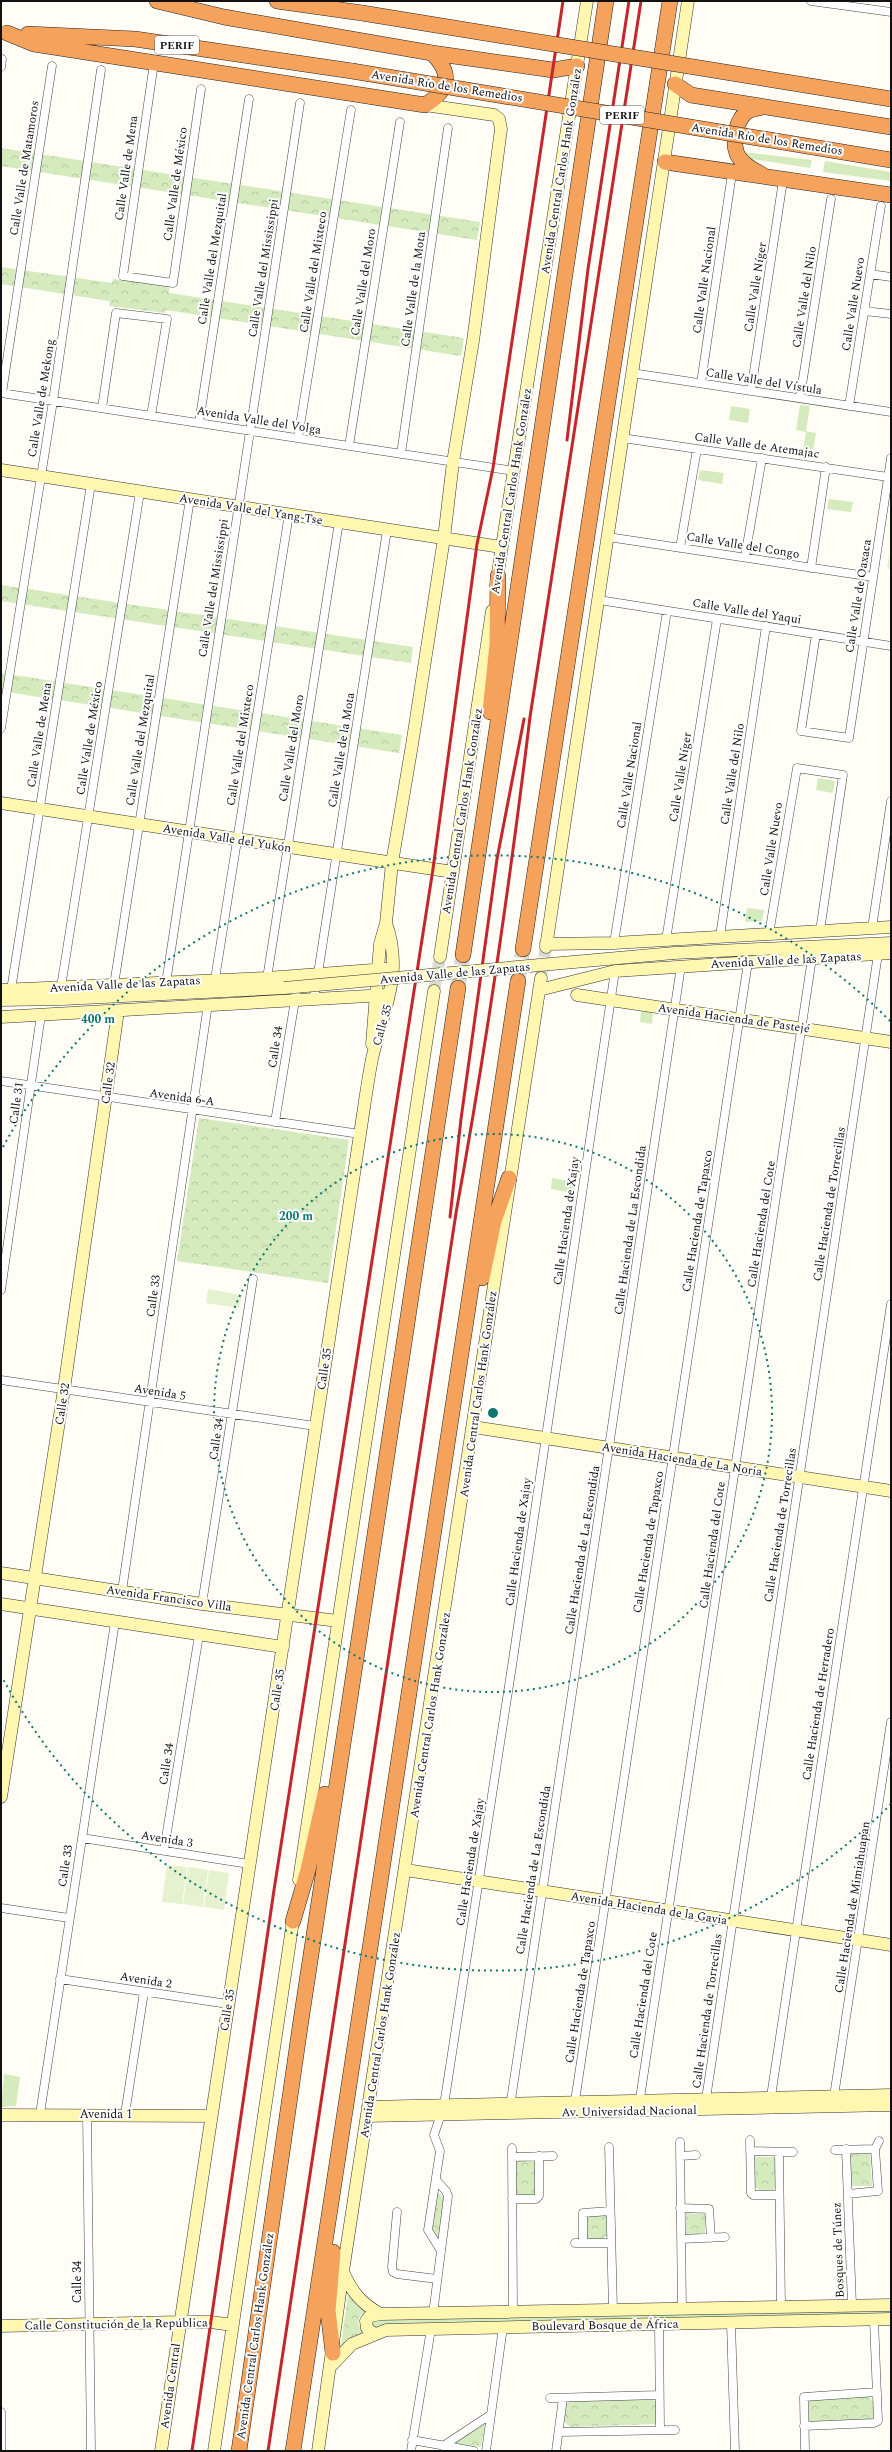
<svg xmlns="http://www.w3.org/2000/svg" width="892" height="2452" font-family="Spectral,serif">
<style>
.grass{fill:#d5ebbd}
.park{fill:url(#park-crowns)}
.pitch{fill:#e6f2cf}
.lines{fill:none;stroke-linecap:round;stroke-linejoin:round}
.secondary-tunnel{stroke:#dbdad3;stroke-width:12;stroke-dasharray:12 6;stroke-linecap:butt}
.highway-tunnel{stroke:#dbdad3;stroke-width:15;stroke-dasharray:15 8;stroke-linecap:butt}
.street-casing{stroke:#444;stroke-width:9}
.secondary-casing{stroke:#333;stroke-width:13}
.highway-casing{stroke:#222;stroke-width:16}
.street{stroke:#fff;stroke-width:8}
.secondary{stroke:#fff6b0;stroke-width:12}
.highway{stroke:#f5a25d;stroke-width:15}
.rail{stroke:#c4262e;stroke-width:3}
.secondary-bridge-casing{stroke:#333;stroke-width:13;stroke-linecap:butt}
.highway-bridge-casing{stroke:#222;stroke-width:16;stroke-linecap:butt}
.secondary-bridge{stroke:#fff6b0;stroke-width:12}
.highway-bridge{stroke:#f5a25d;stroke-width:15}
.ring{fill:none;stroke:#0f766e;stroke-width:2;stroke-dasharray:2 4}
.labels{text-anchor:middle;stroke-width:4;stroke-linejoin:round;paint-order:stroke}
.shield{fill:#fff;stroke:#585858;stroke-width:1}
.shield-label{font-size:11px;font-weight:bold;fill:#111}
.street-label{font-size:12px;fill:#111;stroke:#fff}
.centre{fill:#0f766e;stroke:#fff;stroke-width:2}
.ring-label{font-size:12px;text-anchor:middle;font-weight:bold;fill:#0f766e;stroke:#fff;stroke-width:4;stroke-linejoin:round;paint-order:stroke}
</style>
<defs>
<pattern id="park-crowns" width="20" height="18" patternUnits="userSpaceOnUse"><rect width="20" height="18" fill="#d5ebbd"/><path d="M2 6a3 3 0 1 1 6 0M12 15a3 3 0 1 1 6 0" fill="none" stroke="#b6c8a1"/></pattern>
</defs>
<rect width="100%" height="100%" fill="#fffdf5"/>
<path class="grass" d="M743 152 812 160 810 168 745 158Z
M825 161 891 172V181L823 172Z
M800 405 810 406 806 431 816 433 812 458 802 457 806 432 796 430Z
M731 406 750 409 748 423 729 420Z
M700 470 724 473 722 484 698 480Z
M829 499 853 502 851 512 827 509Z
M818 778 835 781 833 793 816 790Z
M747 908 764 910 762 921 745 922Z
M641 1011 653 1013 652 1024 640 1022Z
M552 1178 576 1182 574 1193 551 1189Z
M4 2074 20 2077 16 2106 1 2107Z
M891 2309V2316L373 2330 370 2319Z"/>
<path class="park" d="M1 148 480 222 477 240 1 166Z
M1 267 112 283 113 279 169 285V293L464 338 461 356 166 310 165 313 109 306 110 298 109 301 1 284Z
M1 585 413 647 411 663 1 601Z
M1 673 402 735 399 753 1 691Z
M199 1118 349 1140 328 1283 177 1261Z
M849 2154H870L872 2186H853L850 2183Z
M754 2157H775L776 2182 774 2190 760 2191 754 2186Z
M514 2160 536 2161V2195H516Z
M439 2193 444 2198 440 2236 437 2238 432 2234 437 2196Z
M686 2213 705 2214V2235L686 2234Z
M606 2214 608 2235 601 2240 592 2241 586 2236 585 2217Z
M348 2294 358 2307 370 2310 360 2316 358 2323 363 2333 349 2339 340 2351Z
M869 2397 876 2405V2414L869 2422 809 2421V2398Z
M652 2399 656 2402V2424L570 2427 565 2422V2405L569 2401Z
M485 2424 481 2447 454 2443Z"/>
<path class="pitch" d="M891 547V571L887 567Z
M208 1289 242 1295 239 1308 206 1303Z
M167 1865 187 1867 182 1904 162 1902Z
M188 1867 208 1870 203 1907 183 1904Z
M209 1870 229 1873 224 1910 204 1907Z"/>
<g class="lines">
<path class="secondary-tunnel" d="M541 975 546 947
M434 991 440 957"/>
<path class="highway-tunnel" d="M518 981 523 949
M458 988 463 955"/>
<defs>
<path id="street" d="M811 1 891 12
M154 63 123 276 173 283 201 89
M1 67 2 59
M870 274 891 277
M864 311 891 314
M632 373 891 412
M701 383 731 180
M751 391 782 187
M1 393 514 471
M2 393 52 66
M800 398 831 199
M849 406 881 206
M102 408 116 313 167 319 151 416
M199 423 249 99
M298 438 351 110
M622 438 888 477
M349 446 400 122
M401 454 448 128
M608 537 873 577
M680 548 697 449
M745 557 762 458
M811 568 826 467
M599 600 891 646
M816 634 801 731 849 738 891 458
M1 728 53 401 101 70
M872 928 891 801
M769 934 797 768 843 775 820 931
M720 936 766 626
M666 940 717 619
M614 943 667 611
M267 978 339 522
M215 979 289 514
M166 983 300 103
M114 985 190 499
M61 987 140 492
M11 990 91 484
M314 999 387 530
M1 1081 360 1134
M275 1122 298 982
M1 1290 41 1015
M1 1380 315 1426
M122 1591 208 1004
M202 1604 253 1279
M82 1838 249 1864
M164 1850 199 1635
M1 1908 69 1918
M60 1979 228 2004
M834 2096 891 1722
M706 2099 878 954
M575 2101 748 962
M770 2103 891 1304
M639 2105 812 958
M510 2107 681 966
M40 2114 115 1622
M87 2114 91 2451
M125 2114 144 1992
M750 2140 751 2193 753 2195H779
M680 2142 682 2310
M609 2147 613 2310
M512 2148 513 2311
M846 2149 852 2305
M875 2149 879 2141
M835 2150 875 2149
M750 2151 793 2152
M779 2152 781 2306
M680 2156 696 2155
M512 2157 553 2156
M848 2194 878 2191 875 2149
M512 2199H536L539 2196V2156
M680 2208 709 2209 711 2238
M397 2212 392 2267 393 2272 397 2274 437 2279
M681 2239 725 2237
M575 2243H611
M583 2243V2213L610 2211
M441 2251 428 2230 440 2151 434 2135 444 2105 512 1666 615 971
M433 2314 448 2196 446 2191 436 2180
M731 2323 735 2451
M659 2324 660 2428
M550 2398 659 2395
M1 2412V2451
M804 2426 874 2423 878 2421 874 2320
M559 2432 675 2430
M412 2440 474 2451
M443 2446 490 2415
M411 2451 431 2329
M486 2451 503 2327
M556 2451 563 2398
M805 2451 804 2397 877 2392"/>
<path id="secondary" d="M1 470 501 547
M496 585 587 1
M1 803 453 872
M546 944 614 943 891 927
M546 947 688 1
M674 953 891 943
M440 957 492 611
M1 990 267 978 386 969
M539 990 615 971 891 953
M577 995 891 1042
M1 1000 63 999 284 988
M1 1017 385 995
M372 1044 380 944 386 923 392 863 412 745 444 538 453 462 473 341 501 129 499 119 494 115 425 105
M473 1427 891 1491
M1 1573 202 1604 338 1621
M1 1604 283 1647
M1 1797 64 1389 118 1011
M406 1870 891 1945
M299 1880 434 991
M368 2107 891 2095
M1 2115 211 2116
M367 2116 891 2105
M343 2272C352 2292 361 2303 380 2314L891 2305
M1 2326 179 2322H211L232 2325
M374 2334 367 2328 366 2321 370 2316 380 2314
M331 2366 352 2344 386 2330 891 2319
M161 2451 360 1134C364 1109 367 1084 372 1059 383 1009 404 975 386 923
M214 2451 294 1914
M318 2451 343 2271 541 978"/>
<path id="highway" d="M157 1 224 17 432 53 553 70 577 66
M277 1 362 13
M7 33 34 44 425 105C449 90 453 74 432 53
M28 34 135 39 352 71
M675 84 691 95 891 127
M665 162 891 195
M761 174C753 170 741 163 737 154 732 141 736 119 748 111 752 109 759 108 763 107
M490 712 497 645 498 576
M523 949 670 1
M463 955 606 1
M482 1278 494 1221 509 1178
M293 1921 308 1870 325 1794
M333 2353 328 2311 333 2252
M239 2451 300 2027 458 988
M293 2451 518 981"/>
</defs>
<use href="#street" class="street-casing"/>
<use href="#secondary" class="secondary-casing"/>
<use href="#highway" class="highway-casing"/>
<use href="#street" class="street"/>
<use href="#secondary" class="secondary"/>
<use href="#highway" class="highway"/>
<path class="rail" d="M567 440 588 269 629 1
M450 1217 461 1119 497 859 524 719
M192 2451 274 1890 433 869 477 544 493 468 563 1
M268 2451 456 1213C486 1048 510 882 530 717L641 1"/>
<defs>
<path id="secondary-bridge" d="M284 988 674 953"/>
<path id="highway-bridge" d="M362 13 891 99
M352 71 891 160"/>
</defs>
<use href="#secondary-bridge" class="secondary-bridge-casing"/>
<use href="#highway-bridge" class="highway-bridge-casing"/>
<use href="#secondary-bridge" class="secondary-bridge"/>
<use href="#highway-bridge" class="highway-bridge"/>
</g>
<g class="ring">
<circle cx="493" cy="1413" r="279"/>
<path d="M891 1804A558 558 0 0 1 3 1679M3 1147A558 558 0 0 1 891 1022"/>
</g>
<g class="labels">
<g class="shield">
<rect x="155" y="36" width="44" height="18" rx="3"/>
<rect x="600" y="106" width="44" height="18" rx="3"/>
</g>
<g class="shield-label">
<text x="177" y="49">PERIF</text>
<text x="622" y="119">PERIF</text>
</g>
<g class="street-label">
<text transform="translate(447 86) rotate(9)" y="4">Avenida Río de los Remedios</text>
<text transform="translate(767 139) rotate(9)" y="4">Avenida Río de los Remedios</text>
<text transform="translate(24 168) rotate(-81)" y="4">Calle Valle de Matamoros</text>
<text transform="translate(126 168) rotate(-82)" y="4">Calle Valle de Mena</text>
<text transform="translate(561 171) rotate(-81)" y="4">Avenida Central Carlos Hank González</text>
<text transform="translate(175 184) rotate(-82)" y="4">Calle Valle de México</text>
<text transform="translate(212 259) rotate(-81)" y="4">Calle Valle del Mezquital</text>
<text transform="translate(263 268) rotate(-81)" y="4">Calle Valle del Mississippi</text>
<text transform="translate(313 272) rotate(-81)" y="4">Calle Valle del Mixteco</text>
<text transform="translate(704 280) rotate(-82)" y="4">Calle Valle Nacional</text>
<text transform="translate(363 282) rotate(-81)" y="4">Calle Valle del Moro</text>
<text transform="translate(755 287) rotate(-81)" y="4">Calle Valle Níger</text>
<text transform="translate(413 289) rotate(-82)" y="4">Calle Valle de la Mota</text>
<text transform="translate(804 297) rotate(-81)" y="4">Calle Valle del Nilo</text>
<text transform="translate(853 304) rotate(-81)" y="4">Calle Valle Nuevo</text>
<text transform="translate(764 381) rotate(9)" y="4">Calle Valle del Vístula</text>
<text transform="translate(41 398) rotate(-81)" y="4">Calle Valle de Mekong</text>
<text transform="translate(259 420) rotate(9)" y="4">Avenida Valle del Volga</text>
<text transform="translate(757 445) rotate(8)" y="4">Calle Valle de Atemajac</text>
<text transform="translate(511 491) rotate(-81)" y="4">Avenida Central Carlos Hank González</text>
<text transform="translate(251 509) rotate(9)" y="4">Avenida Valle del Yang-Tse</text>
<text transform="translate(743 545) rotate(9)" y="4">Calle Valle del Congo</text>
<text transform="translate(213 588) rotate(-81)" y="4">Calle Valle del Mississippi</text>
<text transform="translate(858 596) rotate(-81)" y="4">Calle Valle de Oaxaca</text>
<text transform="translate(747 611) rotate(9)" y="4">Calle Valle del Yaqui</text>
<text transform="translate(39 735) rotate(-81)" y="4">Calle Valle de Mena</text>
<text transform="translate(89 738) rotate(-81)" y="4">Calle Valle de México</text>
<text transform="translate(140 740) rotate(-81)" y="4">Calle Valle del Mezquital</text>
<text transform="translate(240 745) rotate(-81)" y="4">Calle Valle del Mixteco</text>
<text transform="translate(291 748) rotate(-81)" y="4">Calle Valle del Moro</text>
<text transform="translate(341 750) rotate(-81)" y="4">Calle Valle de la Mota</text>
<text transform="translate(732 774) rotate(-81)" y="4">Calle Valle del Nilo</text>
<text transform="translate(629 775) rotate(-81)" y="4">Calle Valle Nacional</text>
<text transform="translate(680 777) rotate(-81)" y="4">Calle Valle Níger</text>
<text transform="translate(462 811) rotate(-81)" y="4">Avenida Central Carlos Hank González</text>
<text transform="translate(227 838) rotate(9)" y="4">Avenida Valle del Yukón</text>
<text transform="translate(771 849) rotate(-81)" y="4">Calle Valle Nuevo</text>
<text transform="translate(786 960) rotate(-3)" y="4">Avenida Valle de las Zapatas</text>
<text transform="translate(455 973) rotate(-5)" y="4">Avenida Valle de las Zapatas</text>
<text transform="translate(125 984) rotate(-3)" y="4">Avenida Valle de las Zapatas</text>
<text transform="translate(734 1018) rotate(8)" y="4">Avenida Hacienda de Pastejé</text>
<text transform="translate(382 1025) rotate(-74)" y="4">Calle 35</text>
<text transform="translate(275 1047) rotate(-81)" y="4">Calle 34</text>
<text transform="translate(108 1083) rotate(-82)" y="4">Calle 32</text>
<text transform="translate(182 1097) rotate(8)" y="4">Avenida 6-A</text>
<text transform="translate(16 1103) rotate(-82)" y="4">Calle 31</text>
<text transform="translate(829 1204) rotate(-81)" y="4">Calle Hacienda de Torrecillas</text>
<text transform="translate(566 1221) rotate(-82)" y="4">Calle Hacienda de Xajay</text>
<text transform="translate(697 1221) rotate(-81)" y="4">Calle Hacienda de Tapaxco</text>
<text transform="translate(761 1224) rotate(-81)" y="4">Calle Hacienda del Cote</text>
<text transform="translate(630 1230) rotate(-82)" y="4">Calle Hacienda de La Escondida</text>
<text transform="translate(153 1296) rotate(-82)" y="4">Calle 33</text>
<text transform="translate(324 1369) rotate(-81)" y="4">Calle 35</text>
<text transform="translate(160 1392) rotate(9)" y="4">Avenida 5</text>
<text transform="translate(478 1394) rotate(-82)" y="4">Avenida Central Carlos Hank González</text>
<text transform="translate(62 1404) rotate(-81)" y="4">Calle 32</text>
<text transform="translate(216 1439) rotate(-81)" y="4">Calle 34</text>
<text transform="translate(682 1459) rotate(9)" y="4">Avenida Hacienda de La Noria</text>
<text transform="translate(780 1525) rotate(-81)" y="4">Calle Hacienda de Torrecillas</text>
<text transform="translate(518 1542) rotate(-82)" y="4">Calle Hacienda de Xajay</text>
<text transform="translate(648 1542) rotate(-81)" y="4">Calle Hacienda de Tapaxco</text>
<text transform="translate(712 1545) rotate(-82)" y="4">Calle Hacienda del Cote</text>
<text transform="translate(582 1550) rotate(-81)" y="4">Calle Hacienda de La Escondida</text>
<text transform="translate(169 1598) rotate(8)" y="4">Avenida Francisco Villa</text>
<text transform="translate(277 1690) rotate(-81)" y="4">Calle 35</text>
<text transform="translate(818 1704) rotate(-81)" y="4">Calle Hacienda de Herradero</text>
<text transform="translate(430 1715) rotate(-81)" y="4">Avenida Central Carlos Hank González</text>
<text transform="translate(166 1764) rotate(-81)" y="4">Calle 34</text>
<text transform="translate(167 1839) rotate(9)" y="4">Avenida 3</text>
<text transform="translate(470 1862) rotate(-81)" y="4">Calle Hacienda de Xajay</text>
<text transform="translate(65 1866) rotate(-81)" y="4">Calle 33</text>
<text transform="translate(533 1870) rotate(-81)" y="4">Calle Hacienda de La Escondida</text>
<text transform="translate(852 1907) rotate(-81)" y="4">Calle Hacienda de Mimiahuapan</text>
<text transform="translate(649 1908) rotate(9)" y="4">Avenida Hacienda de la Gavia</text>
<text transform="translate(146 1980) rotate(9)" y="4">Avenida 2</text>
<text transform="translate(580 1992) rotate(-81)" y="4">Calle Hacienda de Tapaxco</text>
<text transform="translate(643 1995) rotate(-81)" y="4">Calle Hacienda del Cote</text>
<text transform="translate(227 2010) rotate(-81)" y="4">Calle 35</text>
<text transform="translate(707 2011) rotate(-82)" y="4">Calle Hacienda de Torrecillas</text>
<text transform="translate(380 2035) rotate(-81)" y="4">Avenida Central Carlos Hank González</text>
<text transform="translate(629 2111) rotate(-1)" y="4">Av. Universidad Nacional</text>
<text x="106" y="2118">Avenida 1</text>
<text transform="translate(838 2250) rotate(-92)" y="4">Bosques de Túnez</text>
<text transform="translate(77 2282) rotate(-90)" y="4">Calle 34</text>
<text transform="translate(116 2324) rotate(-1)" y="4">Calle Constitución de la República</text>
<text transform="translate(605 2325) rotate(-1)" y="4">Boulevard Bosque de África</text>
<text transform="translate(255 2336) rotate(-82)" y="4">Avenida Central Carlos Hank González</text>
<text transform="translate(170 2386) rotate(-82)" y="4">Avenida Central</text>
</g>
</g>
<circle cx="493" cy="1413" r="6" class="centre"/>
<g class="ring-label">
<text x="98" y="1023">400 m</text>
<text x="296" y="1220">200 m</text>
</g>
<rect width="892" height="2452" fill="none" stroke="#111111" stroke-width="4"/>
</svg>
